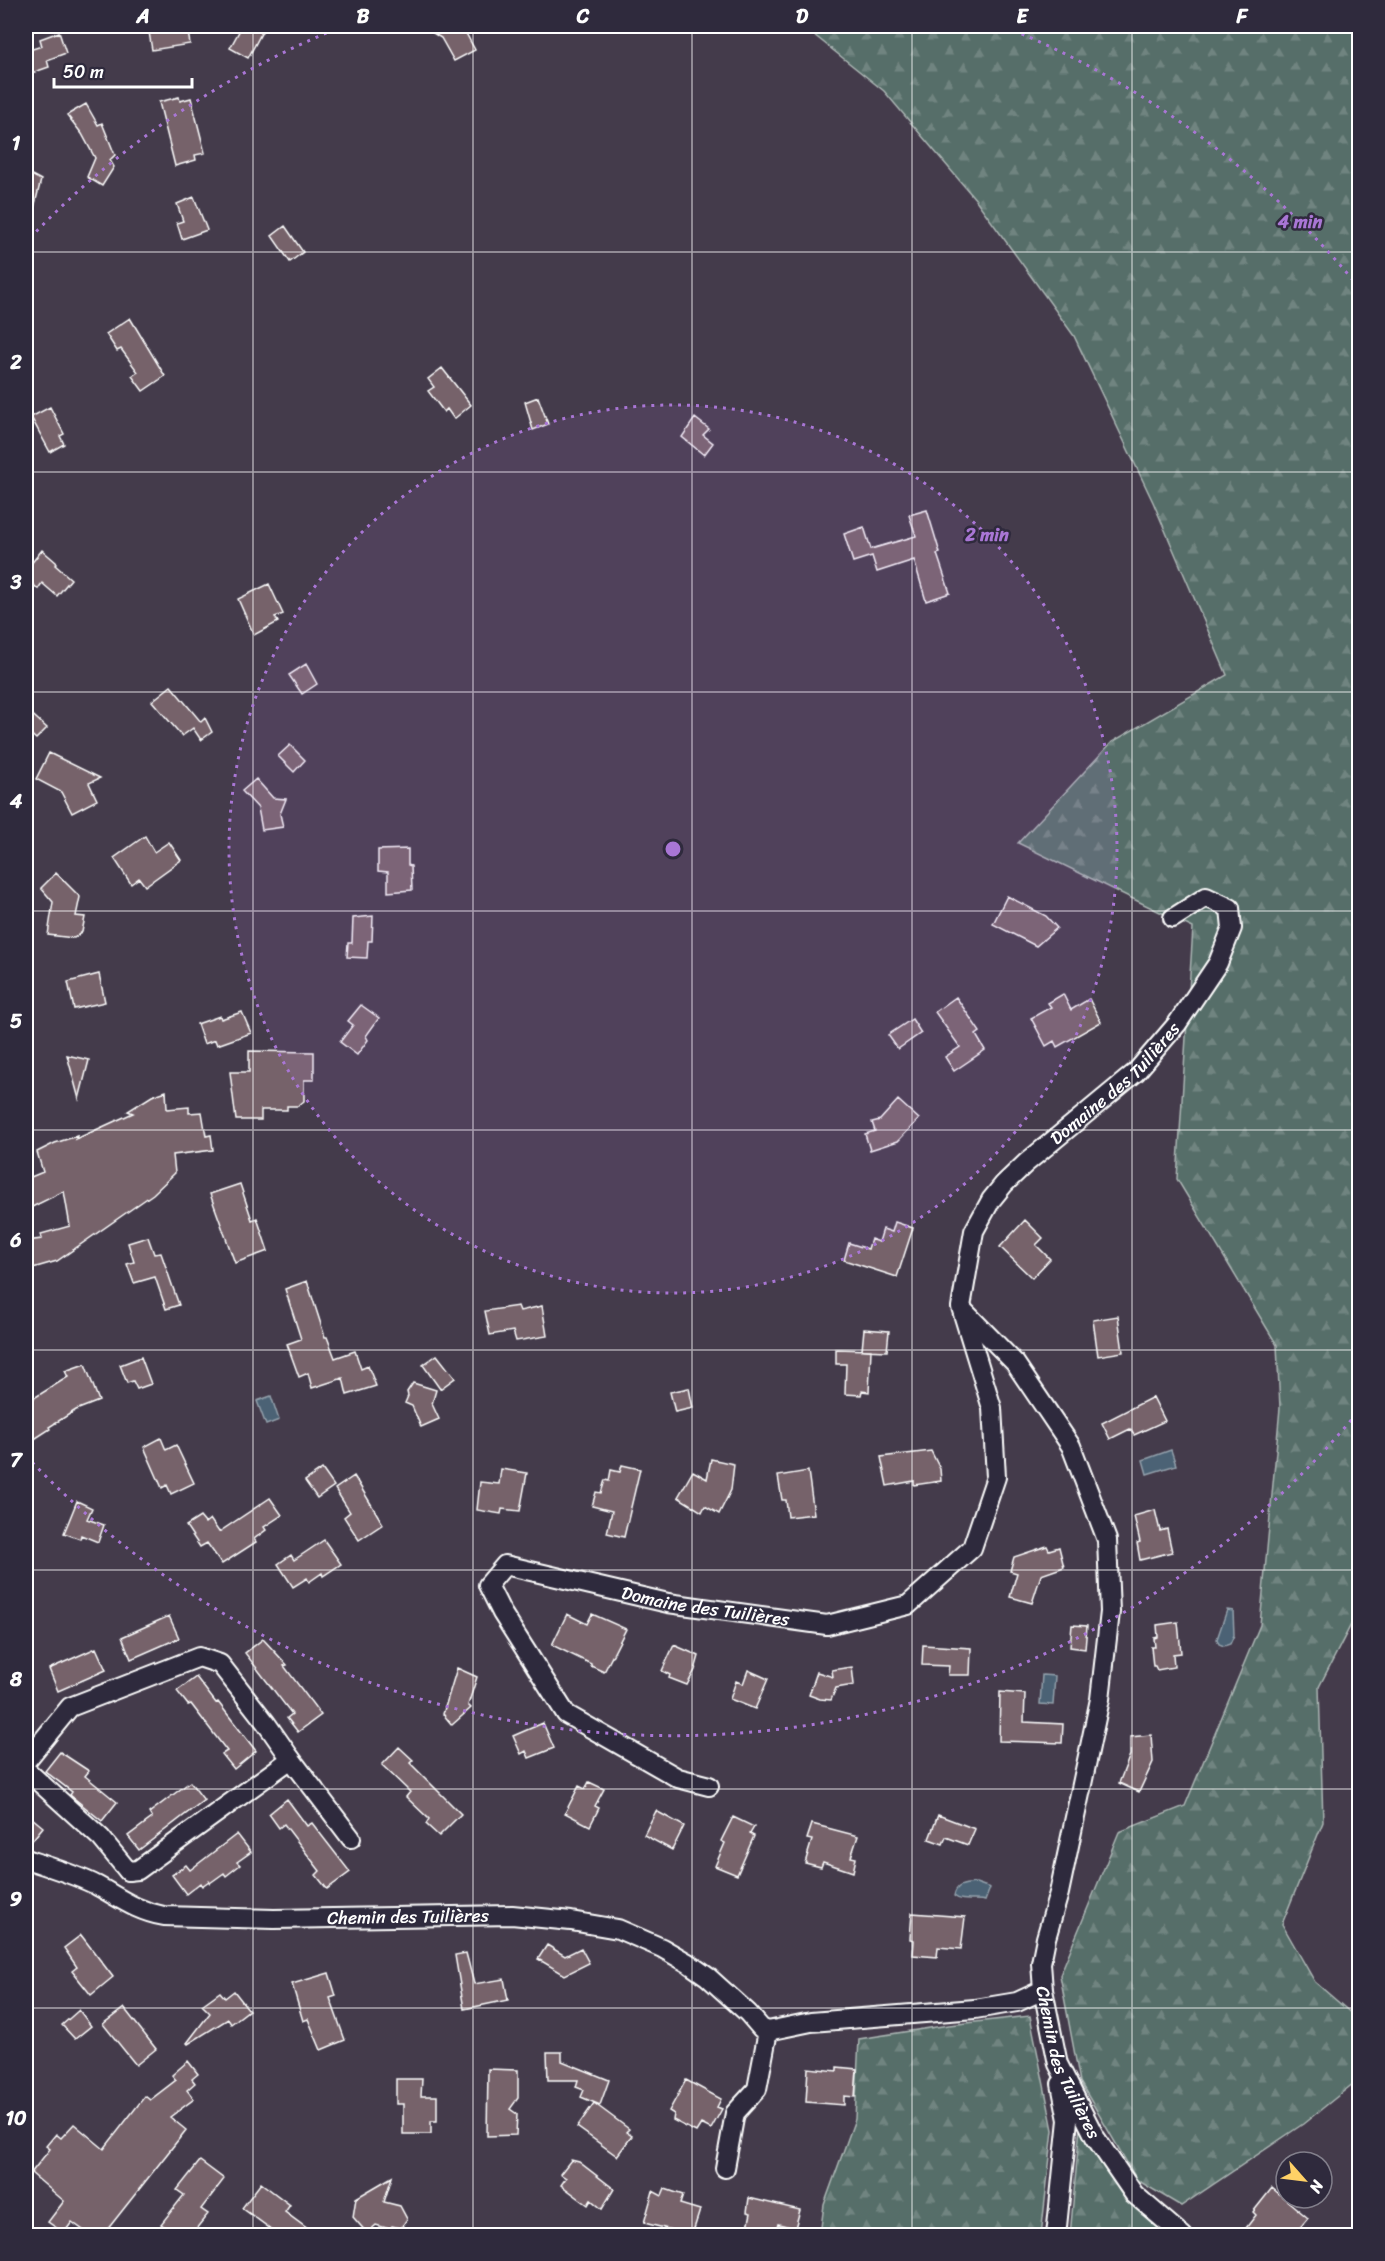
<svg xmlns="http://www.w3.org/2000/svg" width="1385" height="2261" font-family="Sriracha,sans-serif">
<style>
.forest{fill:url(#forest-firs);stroke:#abb6b4;stroke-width:1.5}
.water{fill:#4b6275;stroke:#93a1ac;stroke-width:1.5}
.building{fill:#76626b;stroke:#fff;stroke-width:1.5}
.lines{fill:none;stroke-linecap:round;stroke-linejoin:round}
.minor-casing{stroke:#fff;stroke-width:22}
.minor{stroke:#2f2a3d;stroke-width:18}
.grid{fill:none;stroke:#fff;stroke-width:1.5;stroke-opacity:0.55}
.ring{fill:none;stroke:#a976d5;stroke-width:3;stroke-dasharray:3 6}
.labels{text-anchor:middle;stroke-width:5;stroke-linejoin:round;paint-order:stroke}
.street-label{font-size:18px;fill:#fff;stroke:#2f2a3d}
.centre{fill:#a976d5;stroke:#2f2a3d;stroke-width:3}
.ring-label{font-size:18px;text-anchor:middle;font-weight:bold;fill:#a976d5;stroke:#2f2a3d;stroke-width:5;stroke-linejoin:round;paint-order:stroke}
.neatline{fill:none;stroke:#fff;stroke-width:2}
.grid-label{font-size:20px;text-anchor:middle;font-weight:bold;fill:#fff}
</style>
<defs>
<pattern id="forest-firs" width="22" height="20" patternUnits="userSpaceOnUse" patternTransform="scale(1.5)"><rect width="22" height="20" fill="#576e69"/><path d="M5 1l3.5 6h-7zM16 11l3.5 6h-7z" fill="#708480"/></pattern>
</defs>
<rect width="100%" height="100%" fill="#443b4b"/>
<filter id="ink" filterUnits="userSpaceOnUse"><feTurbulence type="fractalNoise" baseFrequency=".0167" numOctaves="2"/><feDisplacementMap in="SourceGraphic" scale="12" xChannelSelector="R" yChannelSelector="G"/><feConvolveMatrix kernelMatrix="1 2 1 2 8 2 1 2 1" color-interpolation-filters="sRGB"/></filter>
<g filter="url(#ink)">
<path class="forest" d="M803 26H1359L1360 1607 1319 1687 1323 1822 1282 1924 1315 1982 1359 2020V2079L1303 2124 1181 2206 1137 2180 1080 2082 1060 1975 1119 1832 1185 1806 1260 1625 1280 1408 1277 1345 1177 1179 1193 928 1018 843 1112 742 1227 675 1153 502 1074 336 976 200 884 91Z
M1030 2016 1053 2130 1041 2235H820L824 2205 855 2119 859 2039 949 2025Z
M1080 2127 1117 2186 1166 2235 1070 2236Z"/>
<path class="water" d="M271 1396 279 1420 266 1425 257 1401Z
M1171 1450 1176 1465 1147 1474 1143 1460Z
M1227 1610 1233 1611 1234 1635 1230 1644 1224 1646 1219 1644 1217 1639Z
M1042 1675 1055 1676 1053 1705 1040 1704Z
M976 1883 990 1888 985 1901C975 1898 962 1903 954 1896 956 1884 965 1884 976 1883Z"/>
<path class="building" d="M148 26H187L190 44 152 50Z
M242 26H265L248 58 230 48Z
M422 26H462L475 50 454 61 441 38Z
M59 32 66 53 47 60 49 67 26 75V51L42 46 40 39Z
M179 97 180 101 191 98 205 153 195 155 196 160 175 166 159 102Z
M86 104 98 125 102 123 115 155 110 160 114 167 102 186 87 177 95 158 82 134 67 115Z
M26 172 41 180 31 220 26 219Z
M194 197 207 230 182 239 177 223 183 221 177 204Z
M285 226 303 252 290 262 272 236Z
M130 318 165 376 143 391 132 376 138 372 121 349 117 351 106 334Z
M442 368 471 405 454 419 447 409 444 412 428 391 434 387 428 379Z
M538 397 548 424 533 430 525 402Z
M50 407 64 434 60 436 64 444 50 452 31 417Z
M695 418 709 429 703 435 713 443 704 455 682 437Z
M927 510 940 553 937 554 950 593 926 601 914 560 877 572 872 556 853 562 844 534 864 527 871 549 916 536 909 515Z
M42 550 57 563 55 565 71 579 57 596 42 583 38 589 26 578V570Z
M269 584 283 614 275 617 278 622 254 635 238 599Z
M306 664 317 684 302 694 289 675Z
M171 686 201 722 205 718 212 732 201 740 193 728 182 736 152 701Z
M26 709 47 728 36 739 26 730Z
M290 745 305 760 294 772 278 756Z
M49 753 100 778 89 783 97 800 72 813 61 792 36 779Z
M256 779 273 798 286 799 280 814 283 827 262 830 258 808 242 791Z
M145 836 154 852 169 842 181 860 145 886 139 878 131 884 114 858Z
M408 849V865L411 866 412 890 388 892V872L378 871V850Z
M56 873 80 897 76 916 85 917 82 932 74 938 48 935 53 902 41 888Z
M1007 896 1046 916 1057 928 1036 946 993 924Z
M373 916 372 941H368L367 958 347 957 348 943H352L353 918Z
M99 974 105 1002 74 1009 68 982Z
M1063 994 1071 1010 1089 999 1101 1022 1057 1047 1054 1041 1046 1046 1031 1018 1051 1007 1048 1003Z
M956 997 980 1032 976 1035 985 1050 954 1071 945 1057 960 1047 935 1012Z
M361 1005 379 1018 366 1036 368 1040 357 1055 340 1042 353 1025 348 1021Z
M242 1012 251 1033 217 1045 215 1040 204 1044 197 1024 220 1016 221 1019Z
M912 1019 921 1033 898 1049 888 1035Z
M249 1051 314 1052V1080H304V1101L298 1106H287V1110H261V1120H236L230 1072H249Z
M67 1055 89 1060 79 1099Z
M166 1091 167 1109 189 1107V1113L202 1112 206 1136 211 1135 213 1150 173 1155 175 1173 153 1194 57 1261 26 1270V1241L42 1239 41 1234 70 1226 64 1191 26 1210V1179L43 1172 37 1152 55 1143 77 1136 76 1139 133 1113 128 1111 152 1096Z
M898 1100 919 1119 898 1141 870 1150 865 1134 875 1131 872 1122 880 1120Z
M240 1184 252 1220 257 1218 268 1251 235 1263 210 1194Z
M1025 1220 1043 1238 1036 1245 1050 1259 1032 1278 1000 1247Z
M895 1222 913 1228 897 1277 844 1260 849 1243 868 1249 871 1239 879 1242 883 1229 892 1232Z
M148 1237 154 1254 161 1253 179 1305 166 1309 155 1277 134 1283 127 1264 134 1262 128 1243Z
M307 1281 325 1337H327L335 1358 355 1351 361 1369 368 1366 376 1386 347 1395 343 1378 312 1388 308 1373 299 1377 287 1344 301 1339 285 1289Z
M518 1306 520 1311 542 1306 547 1336 516 1341 513 1331 490 1335 485 1311Z
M1118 1316 1123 1352 1098 1356 1093 1320Z
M864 1329 889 1331 887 1351 862 1350Z
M836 1349 871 1350 869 1392 862 1391 861 1395 845 1394 846 1364H836Z
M437 1355 455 1378 440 1389 423 1365Z
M141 1357 151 1384 137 1389 133 1381 127 1383 120 1365Z
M85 1364 99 1401 76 1410 49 1427 50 1429 33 1440 31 1437 26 1441V1403L68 1377 65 1371Z
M413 1383 436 1390 432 1404 439 1419 421 1427 412 1406 405 1403 408 1396 407 1392Z
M689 1388 693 1408 675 1412 670 1392Z
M1153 1397 1165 1421 1134 1435 1130 1429 1110 1439 1102 1423Z
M161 1438 166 1450 176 1445 194 1483 171 1494 167 1485 162 1488 144 1447Z
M931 1451 940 1469 941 1481 914 1485V1481L887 1486 881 1457Z
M711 1459 734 1464 731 1490 719 1514 705 1506 702 1512 678 1497 693 1471 707 1479Z
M622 1465 640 1469 624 1537 607 1533 612 1511 592 1506 596 1492 601 1493 605 1480 609 1481 611 1470 620 1472Z
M322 1469 334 1486 317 1498 305 1481Z
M501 1469 527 1473 520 1511 502 1509 501 1514 477 1510 480 1482 499 1484Z
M808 1471 814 1514 788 1517 786 1500H782L778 1476Z
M354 1476 383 1524 359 1540 344 1517 350 1512 335 1489Z
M270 1498 282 1515 264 1527 266 1530 254 1539 256 1542 222 1564 207 1543 200 1547 186 1526 200 1517 205 1523 210 1519 219 1532Z
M77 1501 92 1508 87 1519 104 1525 98 1542 81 1535 80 1539 64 1533Z
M1155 1510 1160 1531 1167 1529 1172 1552 1140 1560 1137 1543 1140 1542 1134 1516Z
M324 1540 341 1564 323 1576 322 1573 309 1582 307 1578 293 1587 278 1564 291 1555 294 1560Z
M1047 1546 1049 1550 1059 1547 1064 1567 1041 1575 1032 1603 1010 1597 1017 1573 1010 1571 1014 1557Z
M567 1614 587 1624 592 1614 626 1629 604 1672 591 1666V1664L552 1645Z
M169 1616 179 1638 131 1659 122 1637Z
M1178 1622 1181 1653 1173 1654 1174 1667 1157 1670 1155 1666H1153L1151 1647H1155L1154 1638 1158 1637 1157 1625Z
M1072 1625 1087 1626 1085 1649 1070 1647Z
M263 1639 287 1665 284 1666 321 1715 298 1732 287 1718 292 1714 245 1653Z
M674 1645 699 1656 695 1670 687 1685 669 1678 670 1675 662 1671Z
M923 1645 971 1648 970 1675H948L949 1666 922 1665Z
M96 1648 106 1670 58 1691 49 1669Z
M852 1667 854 1685 836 1688 831 1700 820 1699 809 1695 817 1672 833 1677 832 1670Z
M457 1668 477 1677 468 1705 471 1708 452 1725 443 1714Z
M748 1670 768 1679 755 1709 730 1699 736 1681 743 1684Z
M196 1677 216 1703 218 1702 256 1751 234 1769 222 1754 227 1751 191 1704 188 1705 177 1691Z
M1000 1692 1025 1694 1024 1722 1063 1724 1062 1743 999 1741Z
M543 1723 554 1748 529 1758 526 1751 521 1754 513 1736Z
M1151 1735 1153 1762 1139 1792 1119 1783 1130 1755V1737Z
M399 1747 413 1760 410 1763 461 1814 439 1836 426 1824 429 1819 406 1797 410 1792 382 1765Z
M60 1752 89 1771 85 1776 117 1802 102 1821 70 1795 72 1792 45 1771Z
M190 1782 204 1800 139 1850 128 1836 152 1818 149 1813Z
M589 1782 604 1789 595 1806 599 1808 590 1826 565 1813 579 1786 585 1789Z
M287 1799 307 1826 312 1823 350 1872 327 1889 316 1875 320 1871 284 1824 279 1828 269 1814Z
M656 1811 684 1826 672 1850 644 1835Z
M26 1813 43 1827 26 1848Z
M938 1815 975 1829 968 1845 946 1837 943 1844 929 1839Z
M733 1817 754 1827 750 1834 754 1836 737 1875 715 1866 725 1843 721 1841Z
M812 1824 858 1836 851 1857 856 1858 853 1872 823 1862 821 1867 805 1863 812 1840 807 1839Z
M237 1834 251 1852 237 1862 240 1865 226 1876 224 1873 210 1883 209 1881 202 1886 200 1883 186 1894 172 1875 186 1865 190 1870Z
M912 1913 965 1917 961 1949 938 1947 937 1957 913 1955 914 1940 910 1939Z
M81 1935 113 1977 91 1995 72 1971 77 1967 64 1948Z
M547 1945 565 1956 581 1948 589 1963 565 1975 538 1959Z
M466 1953 474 1984 504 1979 508 2000 464 2009 455 1955Z
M329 1973 336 1996 330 1998 345 2040 321 2050 308 2019 303 2021 292 1984Z
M234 1991 249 2010 231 2024 228 2019 188 2044 187 2043 210 2013 202 2005 220 1992 225 1998Z
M124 2008 156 2049 136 2065 103 2024Z
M79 2010 91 2026 75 2039 62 2025Z
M547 2052H562V2061L609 2080 600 2105 581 2097 584 2090 576 2087 578 2080H548Z
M188 2061 198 2074 192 2079 195 2083 187 2090 194 2099 170 2117 186 2130 103 2235H90L72 2222 64 2233 48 2222 64 2201 31 2173 50 2149 46 2146 56 2134 61 2138 74 2124 104 2149 145 2096 150 2100 176 2080 172 2075Z
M837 2067 857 2069 855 2097 844 2096V2105L806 2102 808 2068 837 2071Z
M488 2069 518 2070V2098L510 2109 517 2114 516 2135 487 2136Z
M396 2079H422L421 2096H437V2121H431V2134H403V2104H396Z
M686 2080 721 2099 717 2107 722 2109 711 2129 701 2124 696 2132 673 2120 674 2114 669 2111Z
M594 2103 629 2129 626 2132 632 2136 617 2156 577 2127Z
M571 2160 579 2162 614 2189 602 2209 591 2200 588 2205 561 2185 566 2178 560 2174Z
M200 2161 224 2179 201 2209 208 2214 191 2235H176L161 2224 184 2195 177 2190Z
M392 2177 384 2202 400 2206 407 2219 401 2228 392 2226 390 2229 376 2225 367 2233 353 2217 356 2198Z
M261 2183 290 2205 285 2212 316 2235H268L272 2230 242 2208Z
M1272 2188 1308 2218 1294 2235 1282 2227 1276 2235H1255L1246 2228 1256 2215 1253 2212Z
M665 2189 683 2195 680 2204 700 2210 692 2235 644 2223 653 2191 662 2196Z
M749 2198 800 2210 795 2228 778 2224 775 2234 748 2227 751 2213 747 2212Z"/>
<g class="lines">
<defs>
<g id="minor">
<path id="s1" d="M964 1311 1015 1363 1071 1446 1107 1540 1110 1612 1100 1699 1059 1893 1046 1938 1041 1963 1043 1990 1058 2064 1095 2137 1134 2194 1183 2236"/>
<path d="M291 1759 351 1838"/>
<path d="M26 1761 70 1707 199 1657 220 1664 266 1723 291 1759 138 1870 128 1871"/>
<path d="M26 1770 101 1838 128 1871"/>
<path id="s2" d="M709 1786 678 1778 566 1714 502 1613 488 1585 505 1565 668 1603 827 1625 908 1605 972 1548 996 1477 992 1408 961 1307 974 1231 991 1200 1004 1184 1026 1163 1136 1072 1177 1024 1218 963 1232 928 1230 908 1206 897 1173 918"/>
<path id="s3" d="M26 1859C49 1867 74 1874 96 1885 120 1898 136 1911 164 1916L274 1919 512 1915 571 1921 618 1929 662 1948 688 1963 708 1977 748 2013 761 2028 768 2031 811 2022 975 2009 1017 2002 1043 1990"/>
<path d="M725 2168 735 2113 757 2089 768 2031"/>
<path d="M1056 2236 1068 2120 1061 2084"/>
</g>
</defs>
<use href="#minor" class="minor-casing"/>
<use href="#minor" class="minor"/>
</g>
</g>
<path class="grid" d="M253 26V2236M473 26V2236M692 26V2236M912 26V2236M1132 26V2236M26 252H1360M26 472H1360M26 692H1360M26 911H1360M26 1130H1360M26 1350H1360M26 1570H1360M26 1789H1360M26 2008H1360"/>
<circle cx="673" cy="849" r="444" fill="#a976d5" fill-opacity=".12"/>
<g class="ring">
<circle cx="673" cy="849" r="444"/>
<path d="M1357 1413A887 887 0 0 1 30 1460M30 238A887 887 0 0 1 341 27M1005 27A887 887 0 0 1 1357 285"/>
</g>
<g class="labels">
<g class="street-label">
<text dy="6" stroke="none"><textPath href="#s2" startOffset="1368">Domaine des Tuilières</textPath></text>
<text dy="6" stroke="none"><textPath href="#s2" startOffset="543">Domaine des Tuilières</textPath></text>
<text dy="6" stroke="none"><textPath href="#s3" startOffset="394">Chemin des Tuilières</textPath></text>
<text dy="6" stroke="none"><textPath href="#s1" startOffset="808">Chemin des Tuilières</textPath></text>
</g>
</g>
<circle cx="673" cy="849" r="9" class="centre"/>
<g class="ring-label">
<text x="1300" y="228">4 min</text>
<text x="987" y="541">2 min</text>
</g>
<rect width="1385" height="2261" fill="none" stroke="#2f2a3d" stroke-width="66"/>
<g transform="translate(1304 2180) rotate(118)"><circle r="28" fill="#2f2a3d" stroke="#827f8b" stroke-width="1.5"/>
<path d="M0-4.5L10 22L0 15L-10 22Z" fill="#ffd166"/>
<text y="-9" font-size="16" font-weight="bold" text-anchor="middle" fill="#ffffff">N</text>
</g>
<path d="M54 78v9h138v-9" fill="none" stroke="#ffffff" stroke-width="3"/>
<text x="63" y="78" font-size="18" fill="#ffffff" stroke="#2f2a3d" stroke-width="4.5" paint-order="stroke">50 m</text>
<rect x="33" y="33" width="1319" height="2195" class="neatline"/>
<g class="grid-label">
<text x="143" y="23">A</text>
<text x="363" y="23">B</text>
<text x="583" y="23">C</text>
<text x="802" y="23">D</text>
<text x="1022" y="23">E</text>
<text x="1242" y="23">F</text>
<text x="16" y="150">1</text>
<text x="16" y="369">2</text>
<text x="16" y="589">3</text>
<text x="16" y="808">4</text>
<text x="16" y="1028">5</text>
<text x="16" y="1247">6</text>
<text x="16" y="1467">7</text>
<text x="16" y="1686">8</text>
<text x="16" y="1906">9</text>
<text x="16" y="2125">10</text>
</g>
</svg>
